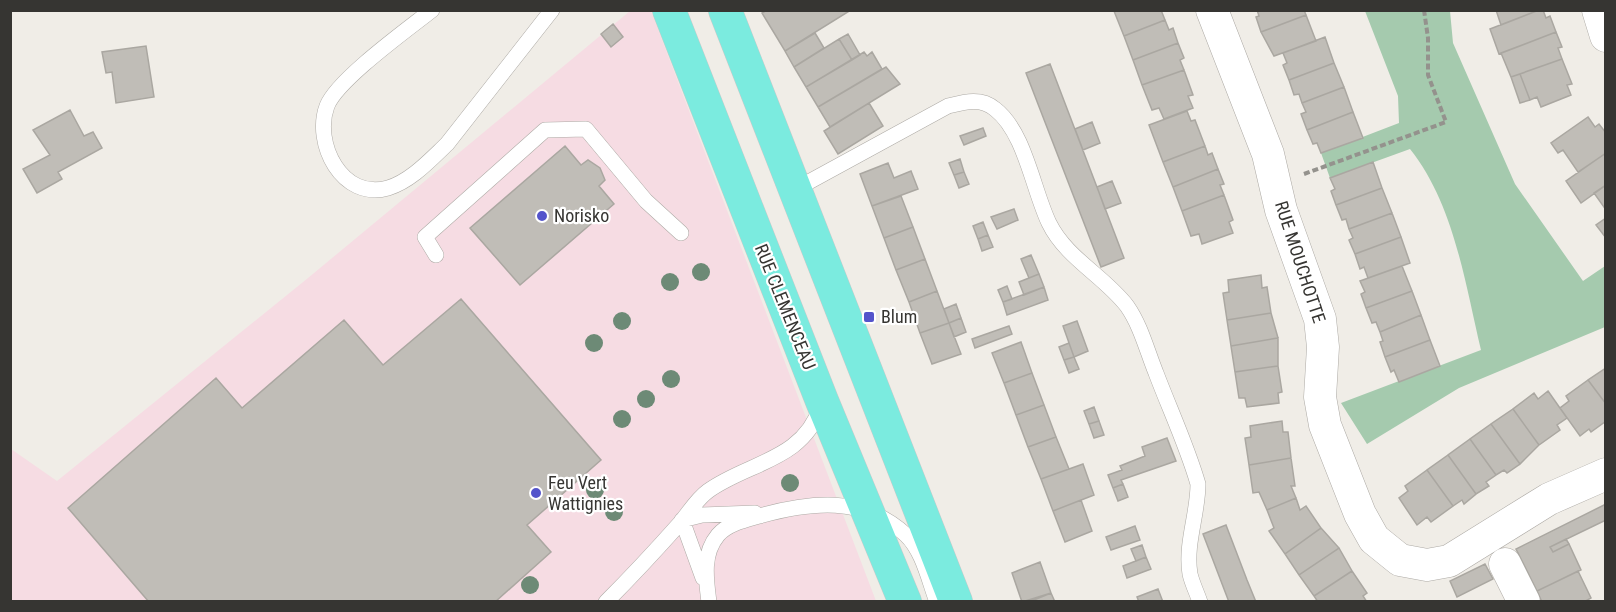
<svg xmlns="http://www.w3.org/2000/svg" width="1616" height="612" font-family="'Roboto Condensed',sans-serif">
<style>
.commercial{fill:#f6dce3}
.green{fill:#a5caae}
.building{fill:#c0bdb7;stroke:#aaa7a1;stroke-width:1.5}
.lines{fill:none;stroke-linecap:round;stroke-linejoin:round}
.service-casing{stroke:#adaaa5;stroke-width:16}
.minor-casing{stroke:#adaaa5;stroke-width:33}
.primary-casing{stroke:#cbcaca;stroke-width:34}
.path{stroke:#94928d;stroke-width:4;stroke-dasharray:6 3;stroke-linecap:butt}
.service{stroke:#fff;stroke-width:15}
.minor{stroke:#fff;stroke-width:32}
.primary{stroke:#7bebdf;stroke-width:33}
.tree{fill:#6d8a76}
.poi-dot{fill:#5454cb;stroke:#fff;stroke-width:2}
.labels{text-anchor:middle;stroke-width:4.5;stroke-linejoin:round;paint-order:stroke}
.poi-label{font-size:18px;fill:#363532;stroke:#fff;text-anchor:start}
.street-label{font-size:18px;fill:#363532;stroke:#fff}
</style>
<rect width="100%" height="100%" fill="#f0ede7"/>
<path class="commercial" d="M630 11H651L876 601 11 602V449L57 481 308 278Z"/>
<path class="green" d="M1365 11H1450L1453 43 1515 184 1583 281 1605 266V327L1459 388 1367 444 1341 403 1481 350C1465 283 1454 204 1410 149L1330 178 1321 153 1399 123 1398 96Z"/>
<path class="building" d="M767 10H851L785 51 762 13Z
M1161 10 1165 20 1124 36 1114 11Z
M1257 10H1304L1306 15 1261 32 1256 17 1259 16Z
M1496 10H1539L1501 25Z
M1539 10H1543L1546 18 1550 16 1556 32 1499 54 1490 29Z
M1306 15 1316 41 1274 56 1261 32Z
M1165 20 1169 30 1173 28 1178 43 1133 60 1124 36Z
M613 24 623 37 611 47 601 34Z
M1556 32 1562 47 1558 48 1562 59 1511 77 1501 53Z
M815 33 824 48 794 67 785 51Z
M848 34 860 55 852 60 839 39Z
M1325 37 1334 63 1289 80 1283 65 1287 63 1283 53Z
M839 39 852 60 806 87 794 67Z
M1178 43 1184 58 1180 60 1184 70 1142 85 1133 60Z
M146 46 154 97 116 103 112 72 106 73 102 52Z
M864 52 867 56 872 52 882 69 818 107 806 87Z
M1562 59 1572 84 1567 85 1571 95 1541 107 1537 97 1530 100 1520 74Z
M1334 63 1344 87 1302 103 1299 94 1294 95 1289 80Z
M1050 64 1124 258 1101 267 1026 73Z
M886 67 900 84 830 127 818 107Z
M1184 70 1193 95 1188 96 1193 108 1164 119 1159 108 1152 110 1142 85Z
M1520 74 1530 100 1520 103 1511 77Z
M1344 87 1353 112 1307 130 1301 114 1306 112 1302 103Z
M869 103 883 126 838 154 824 131Z
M70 110 84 136 93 132 102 148 58 172 62 179 37 193 23 169 50 155 33 130Z
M1187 111 1191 121 1195 120 1205 146 1163 162 1149 125Z
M1353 112 1363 138 1321 153 1317 143 1313 144 1307 130Z
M1588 117 1595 127 1599 124 1606 133V153L1578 172 1563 150 1558 153 1551 143Z
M1092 122 1100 143 1083 150 1075 129Z
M983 128 986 136 964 145 960 136Z
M565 146 581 165 588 160 600 168 605 180 599 186 614 204 520 285 470 228Z
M1205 146 1208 155 1212 153 1218 169 1173 187 1163 162Z
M1606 153V185L1581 203 1566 181Z
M960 159 964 172 954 175 949 163Z
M1373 162 1382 188 1336 205 1331 191 1335 189 1330 178Z
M888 163 894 178 911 171 918 189 872 206 860 174Z
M1218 169 1224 184 1220 185 1224 195 1182 211 1173 187Z
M964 172 969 184 959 188 954 175Z
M1112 181 1121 203 1105 209 1097 187Z
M1606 185V210L1594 193Z
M1382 188 1392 213 1349 229 1346 219 1342 220 1336 205Z
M1224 195 1233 220 1229 222 1233 233 1202 244 1199 234 1191 236 1182 211Z
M901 196 913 227 884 238 872 206Z
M1014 209 1018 220 997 229 991 217Z
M1392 213 1401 237 1355 254 1349 240 1353 238 1349 229Z
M1606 218V238L1596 225Z
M983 222 988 235 978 239 973 226Z
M913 227 925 259 896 270 884 238Z
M988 235 993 247 982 251 978 239Z
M1401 237 1410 263 1368 278 1364 267 1360 269 1355 254Z
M1031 255 1039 274 1029 278 1021 259Z
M925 259 937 291 909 302 896 270Z
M1402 266 1412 291 1366 308 1361 294 1365 292 1360 281Z
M1039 274 1044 287 1024 295 1019 282Z
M1261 275 1262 288 1267 287 1271 313 1227 320 1223 293 1229 292 1228 280Z
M1007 286 1012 299 1003 302 998 290Z
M1044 287 1048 300 1007 315 1003 302Z
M937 291 949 323 920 333 909 302Z
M1412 291 1421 315 1380 332 1376 322 1372 323 1366 308Z
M461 299 601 460 527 525 551 552 495 602H149L68 508 216 378 242 408 344 320 383 365Z
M956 304 961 318 949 323 944 309Z
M1271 313 1278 338 1231 346 1227 320Z
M1421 315 1430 340 1385 357 1380 342 1383 341 1380 332Z
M961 318 966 332 954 337 949 323Z
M1077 321 1088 351 1074 357 1063 326Z
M949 323 961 354 932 364 920 333Z
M1009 326 1012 334 975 348 972 339Z
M1278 338V366L1235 372 1231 346Z
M1430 340 1440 366 1399 382 1394 370 1391 372 1385 357Z
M1021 342 1032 373 1004 383 992 353Z
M1069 343 1074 357 1064 360 1059 347Z
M1074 357 1079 369 1069 373 1064 360Z
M1278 366 1282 392 1278 393 1279 403 1247 407 1245 398H1239L1235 372Z
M1606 368V404L1588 380Z
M1032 373 1044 405 1016 415 1004 383Z
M1588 380 1606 404V421L1591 432 1589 429 1580 436 1560 408 1569 401 1566 396Z
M1548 391 1567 418 1557 425 1560 430 1539 445 1513 409 1534 393 1538 399Z
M1044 405 1056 437 1028 447 1016 415Z
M1094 407 1099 421 1089 424 1084 411Z
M1513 409 1539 445 1520 464 1491 424Z
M1099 421 1104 435 1094 438 1089 424Z
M1282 421 1283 432H1288L1291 458 1249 465 1245 438 1251 437 1250 426Z
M1491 424 1520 464 1507 473 1504 470 1496 475 1470 439Z
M1056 437 1069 469 1041 479 1028 447Z
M1167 438 1176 461 1121 480 1123 484 1113 488 1108 475 1122 470 1120 466 1145 456 1142 447Z
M1470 439 1496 475 1486 482 1489 486 1476 494 1448 455Z
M1448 455 1476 494 1464 504 1462 500 1453 506 1427 470Z
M1291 458 1295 486H1291L1296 498 1267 510 1259 492 1253 493 1249 465Z
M1083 464 1094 495 1053 511 1041 479Z
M1427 470 1453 506 1431 522 1427 517 1417 525 1399 498 1408 491 1405 486Z
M1123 484 1128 497 1118 501 1113 488Z
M1296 498 1300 510 1306 506 1321 528 1285 554 1269 531 1274 528 1267 510Z
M1081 500 1092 531 1065 542 1053 511Z
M1606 504V520L1550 547 1553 552 1569 544 1581 570 1537 591 1516 549Z
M1226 525 1247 580 1256 602H1229L1203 534Z
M1135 526 1140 540 1111 550 1106 537Z
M1321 528 1339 548 1299 575 1285 554Z
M1566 539 1569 544 1553 552 1550 547Z
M1142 545 1146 557 1136 561 1131 549Z
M1339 548 1352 571 1314 596 1299 575Z
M1146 557 1151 569 1127 578 1123 566Z
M1040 562 1051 593 1022 602 1012 573Z
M1485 564 1493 579 1457 597 1450 581Z
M1352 571 1367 593 1363 596 1367 602H1318L1314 596Z
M1578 571 1591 598 1584 602H1542L1537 591Z
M1158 589 1163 602H1139L1137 597Z
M1051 593 1055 602H1029Z"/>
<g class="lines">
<defs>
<path id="service" d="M432 10C408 29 337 80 327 106 313 143 342 201 388 188 411 181 430 160 447 144L552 10
M794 190 948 106C964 102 981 97 995 109 1025 132 1033 190 1049 223 1066 258 1104 276 1127 306 1141 326 1147 351 1156 373 1170 410 1187 446 1198 484 1198 514 1185 544 1190 574 1192 583 1197 593 1200 602
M436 255 425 237 545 130 586 129 646 201 681 233
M703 578 682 520 702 515 755 513
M606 602C632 576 657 549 681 522 690 511 697 499 708 491 748 462 803 461 821 406
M709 602C706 579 702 554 718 535 727 524 745 520 759 516 810 502 863 495 906 535 923 551 929 581 937 602"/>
<path id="minor" d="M1212 10 1268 154 1281 210 1320 319 1323 347 1320 397 1325 425 1360 514 1374 539 1400 560 1427 565 1449 561 1549 499 1606 474
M1598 10 1606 36
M1505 564 1524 602"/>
<path id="primary" d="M669 10 822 401 905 602
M725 10 956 602"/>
</defs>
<use href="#service" class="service-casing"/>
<use href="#minor" class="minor-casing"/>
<use href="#primary" class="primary-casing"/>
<path class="path" d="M1304 174 1446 122 1428 75V38L1424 10"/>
<use href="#service" class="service"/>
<use href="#minor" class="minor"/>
<use href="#primary" class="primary"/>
</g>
<g class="tree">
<circle cx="701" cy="272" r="9"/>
<circle cx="670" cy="282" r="9"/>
<circle cx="622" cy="321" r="9"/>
<circle cx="594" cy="343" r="9"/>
<circle cx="671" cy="379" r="9"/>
<circle cx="646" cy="399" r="9"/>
<circle cx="622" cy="419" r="9"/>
<circle cx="790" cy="483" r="9"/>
<circle cx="595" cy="490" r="9"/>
<circle cx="614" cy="512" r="9"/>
<circle cx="530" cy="585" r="9"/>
</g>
<g class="poi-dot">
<circle cx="542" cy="216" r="6"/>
<rect x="863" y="311" width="12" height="12" rx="3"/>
<circle cx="536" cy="493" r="6"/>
</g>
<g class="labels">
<g class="poi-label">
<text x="554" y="222">Norisko</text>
<text x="881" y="323">Blum</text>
<text x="548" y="489">Feu Vert<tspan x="548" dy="21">Wattignies</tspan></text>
</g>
<g class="street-label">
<text transform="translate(1300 262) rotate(72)" y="6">RUE MOUCHOTTE</text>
<text transform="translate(785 307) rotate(68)" y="6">RUE CLEMENCEAU</text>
</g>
</g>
<rect width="1616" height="612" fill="none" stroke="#363532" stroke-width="24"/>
</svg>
